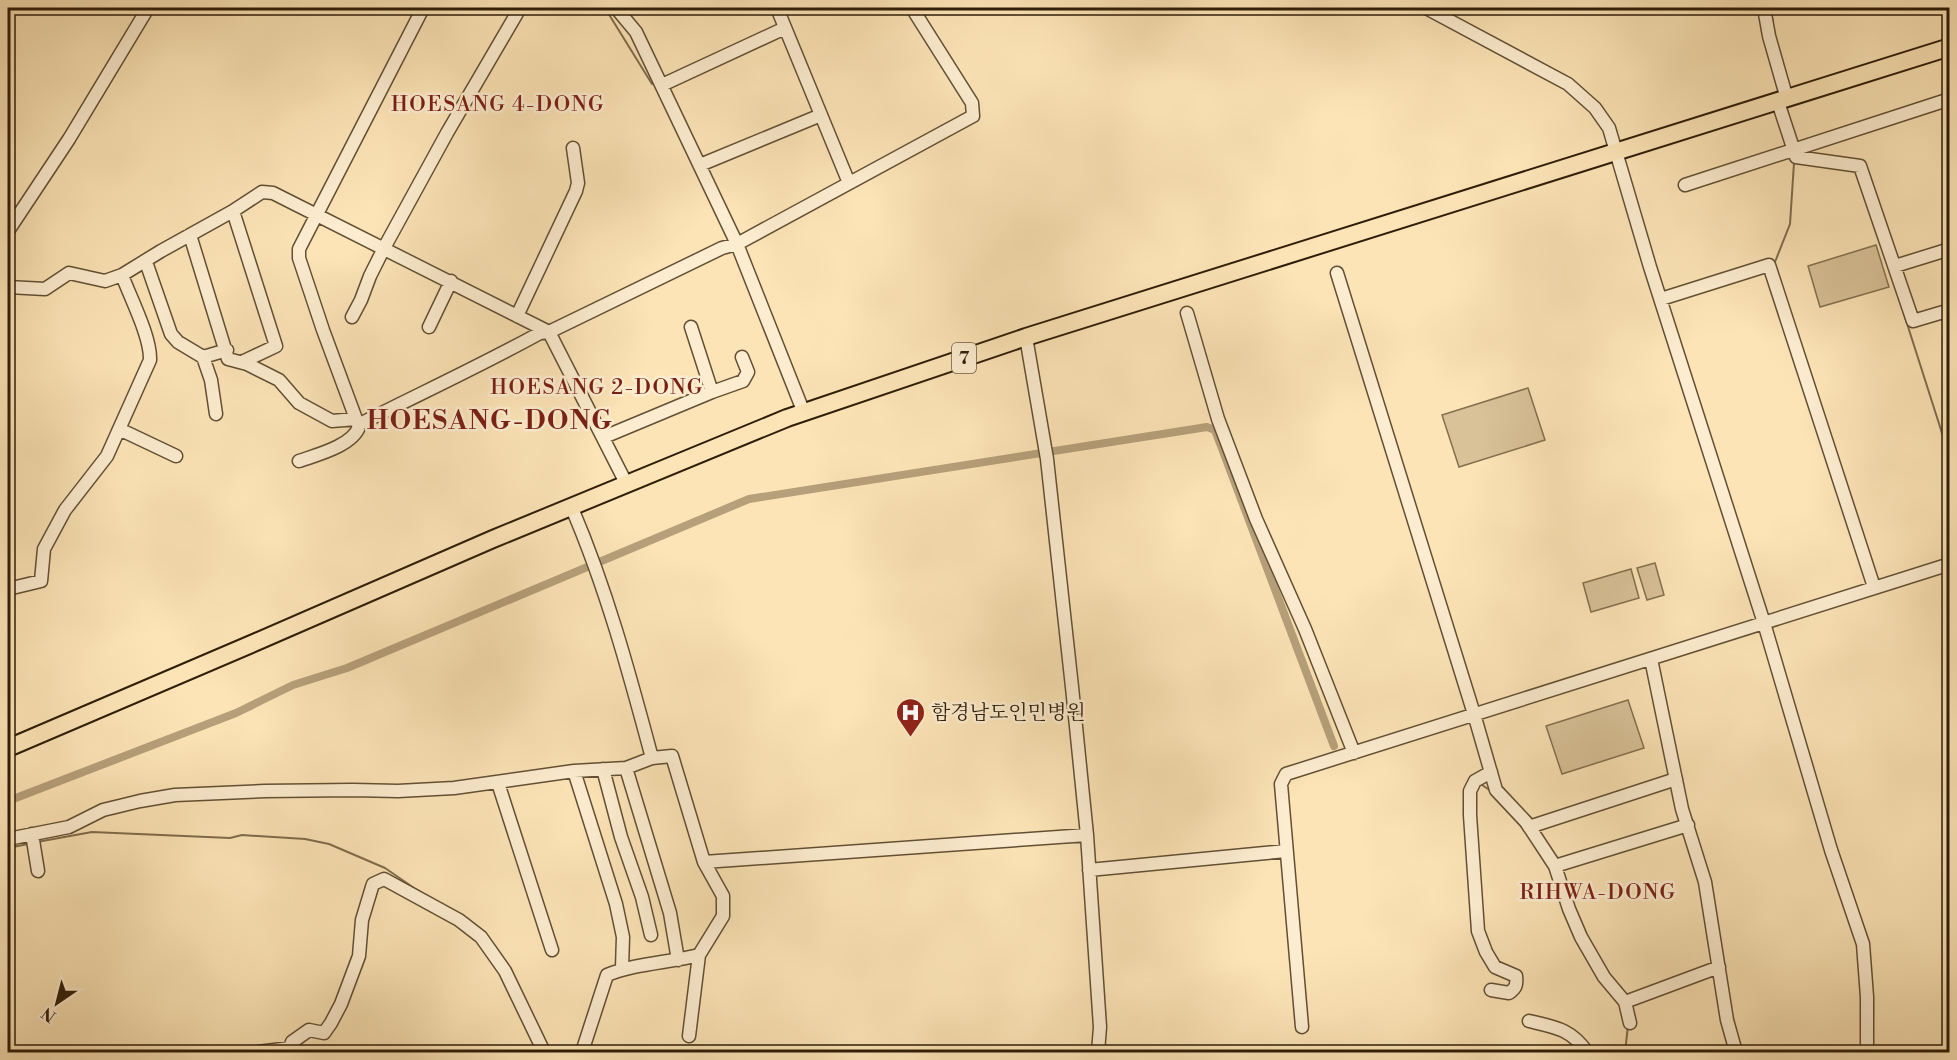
<svg xmlns="http://www.w3.org/2000/svg" width="1957" height="1060" font-family="'Libre Bodoni','Noto Serif KR',serif">
<style>
.grass{fill:#d9c298;stroke:#847050;stroke-width:1.5}
.lines{fill:none;stroke-linecap:round;stroke-linejoin:round}
.stream{stroke:#806c4d;stroke-width:2}
.canal{stroke:#b6a07b;stroke-width:8}
.minor-casing{stroke:#624f34;stroke-width:15}
.highway-casing{stroke:#2e1d08;stroke-width:20}
.minor{stroke:#fdedd0;stroke-width:12}
.highway{stroke:#fce4b6;stroke-width:16}
.labels{text-anchor:middle;stroke-width:5;stroke-linejoin:round;paint-order:stroke}
.shield{fill:#fdedd0;stroke:#6c5b44;stroke-width:1.5}
.shield-label{font-size:18px;font-weight:bold;fill:#2e1d08}
.poi-label{font-size:20px;fill:#2e1d08;stroke:#fdedd0;text-anchor:start}
.neighbourhood-label{font-size:21px;letter-spacing:1.5px;fill:#7a1f14;stroke:#fdedd0}
.district-label{font-size:26px;font-weight:bold;letter-spacing:1.5px;fill:#7a1f14;stroke:#fdedd0}
</style>
<rect width="100%" height="100%" fill="#fce4b6"/>
<filter id="stains"><feTurbulence type="fractalNoise" baseFrequency=".00333" numOctaves="4"/><feColorMatrix values="0 0 0 0 .2 0 0 0 0 .09 0 0 0 0 .02 0 0 0 .5 -.17"/></filter>
<radialGradient id="worn" r=".72"><stop offset=".6" stop-color="#630" stop-opacity="0"/><stop offset="1" stop-color="#630" stop-opacity=".3"/></radialGradient>
<path class="grass" d="M1876 245 1889 287 1820 307 1808 266Z
M1528 388 1545 440 1459 467 1442 415Z
M1655 563 1664 595 1647 600 1637 568Z
M1631 569 1639 598 1591 612 1583 583Z
M1628 700 1644 748 1562 774 1546 726Z"/>
<g class="lines">
<path class="stream" d="M605 8 652 84
M1770 8 1773 22
M1775 262 1790 224 1794 163 1796 162
M1903 311 1950 458
M1482 785 1491 791
M37 842 92 832 230 838 242 835 305 839 329 844 385 868 414 888 445 906
M8 848 28 844
M1625 1052 1628 1026"/>
<path class="canal" d="M8 801 236 713 293 685 347 668 749 499 1207 427 1215 430 1334 746"/>
<defs>
<path id="minor" d="M616 8 636 32 737 244 804 413
M777 8 849 183
M1426 8 1568 84 1595 108 1609 128 1650 267 1764 623 1831 850 1863 944 1867 997V1052
M1764 8 1769 36 1787 99
M662 85 785 28
M1778 102 1796 157 1860 166 1913 321 1950 310
M700 165 821 115
M1685 185 1950 99
M233 211 276 346 242 362
M8 231 69 139 148 8
M190 235 228 359 247 364 279 380 299 403 332 421 356 419
M146 262 171 334 178 342 203 357 211 380 216 414
M1895 266 1950 249
M1337 273 1474 714 1496 790 1526 822 1555 866 1569 909 1581 937 1604 977 1625 1002 1630 1023
M8 287 45 289 69 273 105 281 122 275 161 251 233 211 262 192 273 193 549 332 626 483
M1661 299 1769 265 1874 587
M1187 313 1218 419 1256 519 1305 629 1354 753
M517 316 576 191 578 183 573 148
M352 317 361 300 370 276 384 248 447 133 520 8
M429 327 451 281
M691 327 712 392
M1026 337 1047 459 1072 687 1087 835 1100 1027 1098 1052
M203 357 227 350
M358 425C419 394 480 366 540 333L549 332 722 248 737 244 973 116 972 103 912 8
M119 429 176 456
M604 437 712 392 743 381 748 372 742 357
M299 461C316 455 352 446 359 427L323 330 299 258V249L423 8
M571 506C606 587 629 672 652 758
M8 589 41 581 44 549 65 510 107 456 150 360C151 337 130 297 122 275
M1651 659 1682 809 1705 882 1727 1020 1736 1052
M626 768 670 913 678 960
M603 769 621 837 642 897 651 935
M574 771 616 904 623 937 622 968
M1491 772 1475 781 1470 791V815L1478 931 1486 952 1495 967 1516 976C1517 985 1516 988 1509 993L1491 990
M498 783 552 950
M1529 827 1676 779
M32 834 38 871
M8 839 69 827 103 810 140 801 175 795 265 791 353 790 398 791 454 788 574 771 626 768 652 758 672 756 704 862 723 896V916L699 955 689 1036
M704 862 1087 835
M1555 866 1688 825
M1089 870 1286 851
M1625 1002 1719 967
M1529 1021C1555 1027 1571 1029 1587 1052
M1302 1027 1281 784 1286 774 1950 564
M290 1048 292 1042 309 1030 324 1033 331 1023 341 1004 359 956 362 920 372 887 373 884 384 879 459 920 481 937 505 971 544 1052
M258 1052 290 1048 294 1052
M582 1052 607 975C636 963 668 963 699 955"/>
<path id="highway" d="M8 748 256 642 493 539 787 418 1026 337 1950 47"/>
</defs>
<use href="#minor" class="minor-casing"/>
<use href="#highway" class="highway-casing"/>
<use href="#minor" class="minor"/>
<use href="#highway" class="highway"/>
</g>
<defs>
<symbol id="hospital-pin" viewBox="-11 -11 22 30"><path d="M0 17L-7.5 6A9.5 9.5 0 1 1 7.5 6Z" fill="#8f2418" stroke="#fdedd0"/><path d="M-5-5h3v3.5h4V-5h3V5h-3V1.5h-4V5h-3Z" fill="#fff"/></symbol>
</defs>
<g fill-rule="evenodd">
<use href="#hospital-pin" x="894" y="696" width="33" height="45"/>
</g>
<g class="labels">
<rect class="shield" x="952" y="343" width="24" height="30" rx="4.5"/>
<g class="shield-label">
<text x="964" y="364">7</text>
</g>
<g class="poi-label">
<text x="931" y="719">함경남도인민병원</text>
</g>
<g class="neighbourhood-label">
<text x="498" y="111">HOESANG 4-DONG</text>
<text x="597" y="394">HOESANG 2-DONG</text>
<text x="1598" y="899">RIHWA-DONG</text>
</g>
<g class="district-label">
<text x="490" y="429">HOESANG-DONG</text>
</g>
</g>
<rect width="1957" height="1060" fill="none" stroke="#fce4b6" stroke-width="30"/>
<rect x="9" y="9" width="1939" height="1042" fill="none" stroke="#2e1d08" stroke-width="3"/>
<rect x="15" y="15" width="1927" height="1030" fill="none" stroke="#2e1d08" stroke-width="1.5"/>
<g transform="translate(57 1003) rotate(215)" stroke="#fdedd0" stroke-width="4.5" paint-order="stroke">
<path d="M0-4.5L10 22L0 15L-10 22Z" fill="#2e1d08"/>
<text y="-9" font-size="16" font-weight="bold" text-anchor="middle" fill="#2e1d08">N</text>
</g>
<rect width="100%" height="100%" filter="url(#stains)"/>
<rect width="100%" height="100%" fill="url(#worn)"/>
</svg>
